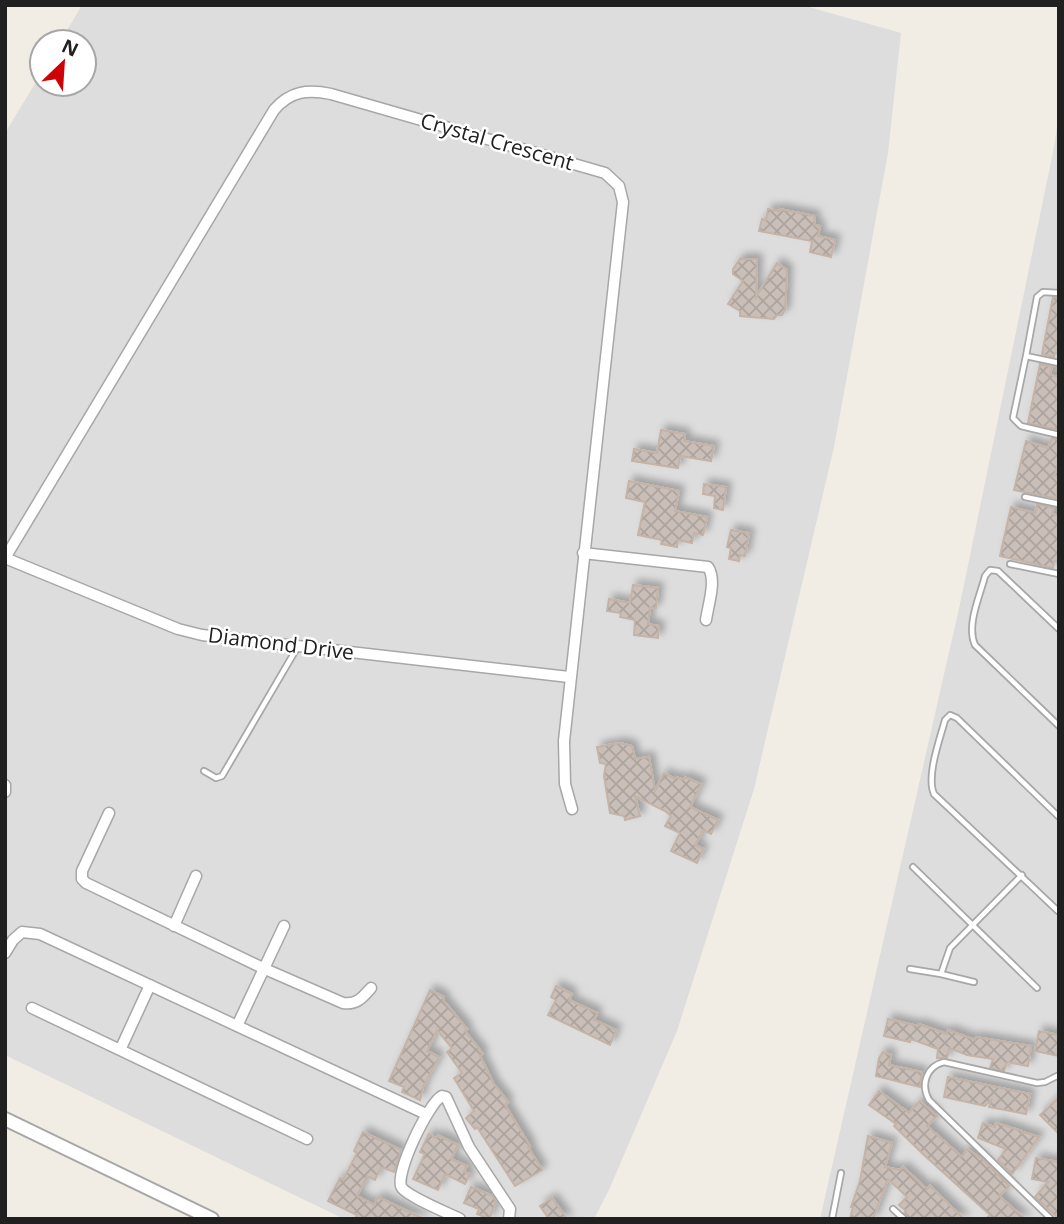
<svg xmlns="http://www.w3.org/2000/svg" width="1064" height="1224" font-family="'Open Sans',sans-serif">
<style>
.residential{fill:#dedddd}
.building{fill:url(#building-cross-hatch);stroke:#c4b3a6;stroke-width:2;filter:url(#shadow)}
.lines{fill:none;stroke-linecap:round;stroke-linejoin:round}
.service-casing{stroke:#a7a7a7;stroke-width:8}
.minor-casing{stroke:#a7a7a7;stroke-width:13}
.tertiary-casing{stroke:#a7a7a7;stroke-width:16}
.service{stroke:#fff;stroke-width:4.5}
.minor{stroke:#fff;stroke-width:10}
.tertiary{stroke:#fff;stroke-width:12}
.labels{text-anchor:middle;stroke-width:5;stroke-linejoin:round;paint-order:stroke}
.street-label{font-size:21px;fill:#202020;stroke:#fff}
</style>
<defs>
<pattern id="building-cross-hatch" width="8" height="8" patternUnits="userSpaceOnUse" patternTransform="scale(1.75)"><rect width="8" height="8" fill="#c9bfb8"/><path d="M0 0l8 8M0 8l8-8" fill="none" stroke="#aca49e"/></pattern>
<filter id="shadow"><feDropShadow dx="5" dy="-5" stdDeviation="3.5" flood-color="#0004"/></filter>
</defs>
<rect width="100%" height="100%" fill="#f1ede5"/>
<path class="residential" d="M82 5H802L901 33 888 153 834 447 754 789 677 1031 609 1190 594 1219H344L5 1055V133L42 72V84H84V42H60Z
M1059 113V1219H820L960 604 1054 147Z"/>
<path class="building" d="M768 209 779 211V209L815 216 814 225 820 226 818 236 835 240 831 257 810 252 812 241 759 231 762 219 766 220Z
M740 259H757L756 297 777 263 787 270 785 310 782 315H777L774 319 740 316V311L728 304 743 281 733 274V269Z
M1053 297 1059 298V353H1055L1054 357 1042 354Z
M1040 364 1052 367 1050 375 1059 377V430L1028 423Z
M661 430 685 434 684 441 714 446 711 461 680 456 678 468 632 461 634 449 657 453Z
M1052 438 1059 440V461L1054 476 1059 478 1056 498 1014 490 1026 441 1048 448Z
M629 481 679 491 675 511 707 517 703 535 694 533 692 543 678 540 677 547 661 544 662 540 638 535 645 502 626 498Z
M704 484 726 487 723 510 714 508 715 496 703 494Z
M1037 504 1054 508 1052 514 1059 516V562L1054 561 1053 568 1000 556 1011 507 1035 513Z
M731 530 749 533 745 556 740 555 739 561 729 559 731 548 727 547Z
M633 585 658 588 656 608 650 607 648 624 659 626 658 638 634 635 635 620 620 617 621 613 607 611 609 599 630 603Z
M620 743 632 746 635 759 649 757 655 791 664 773 675 779 676 777 684 780 685 777 701 784 690 807 718 820 711 834 703 830 695 845 703 849 697 863 671 851 680 833 665 826 671 816 665 811 635 796 640 816 625 820 624 816 610 813 604 776 606 764 600 763 597 747Z
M556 986 572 994 569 1000 597 1013 594 1020 616 1030 610 1045 548 1015 556 1000 551 997Z
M430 990 444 997 443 1000 467 1029 465 1031 483 1054 480 1056 494 1084 508 1102 505 1105 530 1146 528 1147 542 1170 515 1186 477 1127 475 1129 466 1118 474 1111 454 1078 462 1073 447 1052 452 1048 437 1030 427 1051 439 1057 423 1087 420 1100 402 1092 404 1087 389 1081Z
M888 1019 918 1026 919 1024 947 1034 948 1030 975 1040 976 1037 1031 1046 1028 1066 1007 1062 1004 1071 990 1068 993 1059 967 1055 949 1048 947 1058H937L938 1049 911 1039 910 1042 884 1036Z
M1039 1031 1059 1035V1056L1035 1051Z
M883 1052 891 1055 889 1065 922 1072 920 1087 876 1076 879 1058Z
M948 1077 1030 1094 1026 1114 989 1107 992 1099 985 1106 944 1097Z
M879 1091 909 1113 920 1101 937 1116 927 1126 962 1157 967 1149 982 1159 1009 1186 999 1196 1025 1219H986L990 1215 924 1155 894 1126 896 1124 869 1105Z
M1059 1097V1134L1040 1115Z
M983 1123 995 1127 996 1123 1022 1131V1134L1023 1132 1039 1137 1012 1174 998 1160 1006 1149 978 1138Z
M363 1132 401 1150 394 1172 381 1167 375 1180 367 1176 357 1196 374 1205 378 1197 424 1219H355L357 1215 328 1201 340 1178 343 1180 357 1153 354 1151Z
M429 1134 436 1138 438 1135 458 1145 451 1159 467 1166 464 1172 470 1174 465 1184 445 1174 438 1190 413 1179 425 1154 420 1152Z
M868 1136 892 1143 885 1167 900 1170 903 1167 927 1189 930 1186 964 1219H909L904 1213 906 1211 899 1205 907 1197 888 1179 873 1219H850L853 1207H851L860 1181Z
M1036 1158 1059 1162V1219L1035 1197 1048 1182 1032 1179Z
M471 1187 493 1196 496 1202 489 1219 477 1214 479 1209 464 1203Z
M552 1198 567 1219H549L540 1206Z"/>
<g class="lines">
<defs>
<path id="service" d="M1059 293 1043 292 1037 297 1026 356 1059 363
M1026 356 1013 418 1021 426 1059 435
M1025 497 1059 504
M1010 564 1059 574
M1059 629 998 571 990 570 985 576C980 596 966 625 975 645L1059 726
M204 771 216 778 222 776 297 648
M913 867 1037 988
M1058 911 934 794C926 776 940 739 945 720L950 715 957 718 1059 817
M910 969 941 974
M974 982 941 974 950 948 1022 875
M893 1209 904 1219
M832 1219 841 1173
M1051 1219 929 1100C920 1084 927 1066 944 1062L1037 1083 1045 1082 1059 1075"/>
<path id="minor" d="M583 553 708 567C717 580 708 605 706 620
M5 558 274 110C290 91 308 89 331 94L605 173 619 186 623 202 564 741 565 784 572 809
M5 558 178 629 202 635 569 677
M5 785V792
M109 813 82 871V879L86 883 265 969 343 1003C357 1005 362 998 371 988
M174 926 196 876
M5 953 13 940 22 932 40 934 426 1114
M32 1008 307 1139
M237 1026 284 926
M121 1048 150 985
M460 1219C448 1213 409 1197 402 1188 393 1176 429 1102 442 1096L446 1097 469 1147 510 1209 509 1219"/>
<path id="tertiary" d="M5 1119 212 1219"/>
</defs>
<use href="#service" class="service-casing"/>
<use href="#minor" class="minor-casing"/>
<use href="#tertiary" class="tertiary-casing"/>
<use href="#service" class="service"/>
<use href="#minor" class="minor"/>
<use href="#tertiary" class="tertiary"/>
</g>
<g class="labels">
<g class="street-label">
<text transform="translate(497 142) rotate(16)" y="7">Crystal Crescent</text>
<text transform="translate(281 644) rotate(7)" y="7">Diamond Drive</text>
</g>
</g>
<rect width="1064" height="1224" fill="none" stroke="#202020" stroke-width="14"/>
<g transform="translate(63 63) rotate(25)"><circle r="33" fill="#ffffff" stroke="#a6a6a6" stroke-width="2"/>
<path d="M0-5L12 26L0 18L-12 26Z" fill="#cf0006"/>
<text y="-10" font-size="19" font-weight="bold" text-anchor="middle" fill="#202020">N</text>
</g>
</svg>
